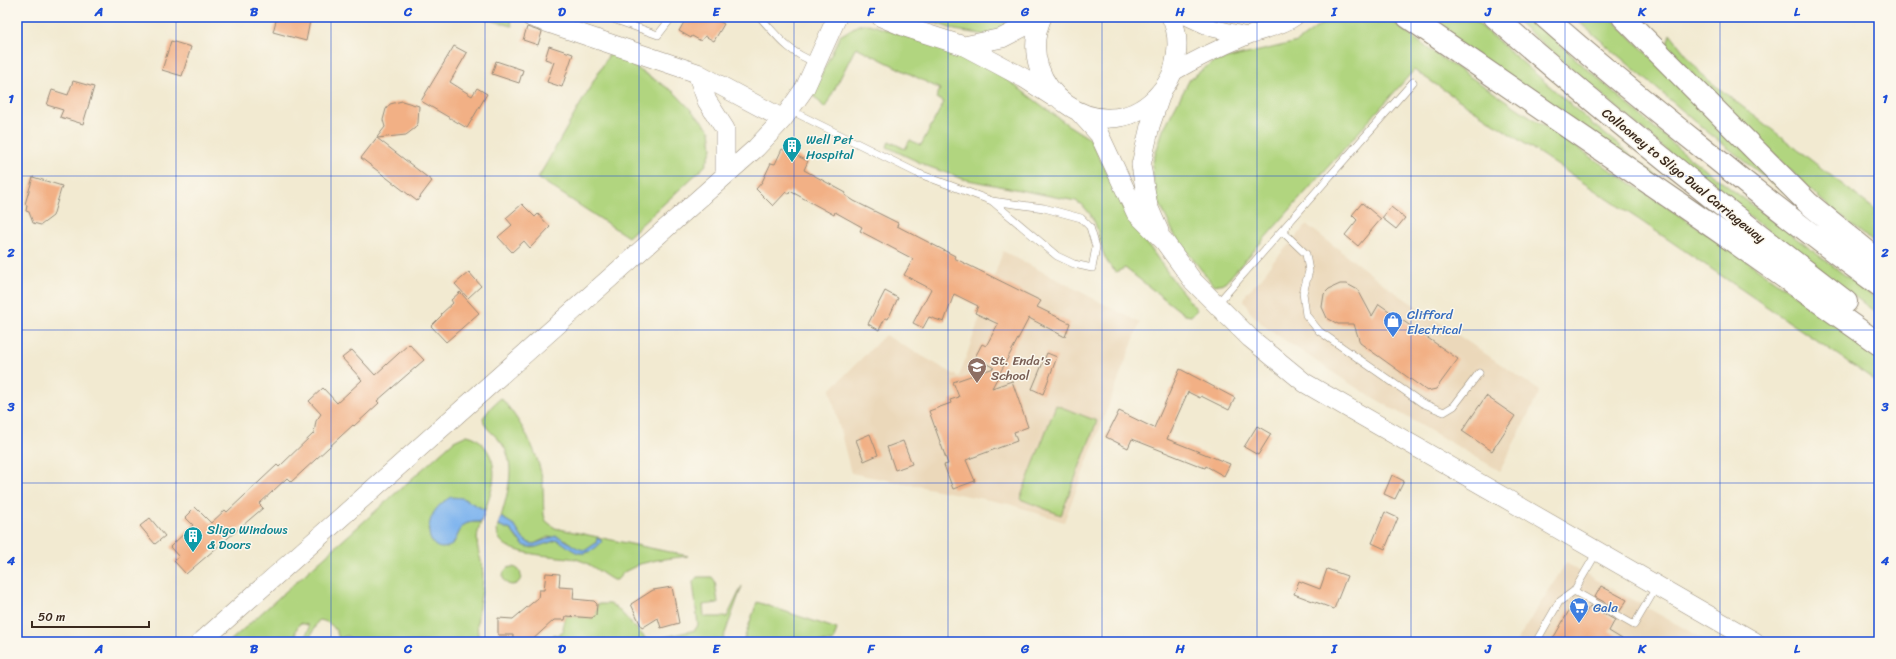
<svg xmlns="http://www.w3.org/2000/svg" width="1896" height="659" font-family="Sriracha,sans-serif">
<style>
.built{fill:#ebd8ba}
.green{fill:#b1d57f;stroke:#76804e;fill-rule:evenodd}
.water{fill:#80b5ee;stroke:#5e7086}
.building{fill:#f2b085}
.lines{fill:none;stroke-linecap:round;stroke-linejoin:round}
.service-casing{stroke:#968a78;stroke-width:8}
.tertiary-casing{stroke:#968a78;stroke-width:18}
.secondary-casing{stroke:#968a78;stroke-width:20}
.trunk-casing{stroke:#968a78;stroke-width:24}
.service{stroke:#fff;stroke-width:7}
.tertiary{stroke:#fff;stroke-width:17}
.secondary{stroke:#fff;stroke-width:19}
.trunk{stroke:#fff;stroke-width:22}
.grid{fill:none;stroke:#1d4ed8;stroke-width:1;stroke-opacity:0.55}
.labels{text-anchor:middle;stroke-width:3;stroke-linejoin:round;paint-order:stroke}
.culture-label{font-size:13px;fill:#0d838f;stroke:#fbf7ec;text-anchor:start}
.street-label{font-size:13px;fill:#3b2a1e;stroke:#fbf7ec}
.shop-label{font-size:13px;fill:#366cbe;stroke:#fbf7ec;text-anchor:start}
.education-label{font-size:13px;fill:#785e54;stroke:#fbf7ec;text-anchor:start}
.neatline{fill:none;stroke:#1d4ed8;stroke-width:1.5}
.grid-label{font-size:13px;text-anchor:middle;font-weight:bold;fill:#1d4ed8}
</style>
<rect width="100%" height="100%" fill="#fbf7ec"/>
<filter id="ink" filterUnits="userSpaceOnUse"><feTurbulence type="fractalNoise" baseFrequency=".025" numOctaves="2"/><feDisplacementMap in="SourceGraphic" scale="8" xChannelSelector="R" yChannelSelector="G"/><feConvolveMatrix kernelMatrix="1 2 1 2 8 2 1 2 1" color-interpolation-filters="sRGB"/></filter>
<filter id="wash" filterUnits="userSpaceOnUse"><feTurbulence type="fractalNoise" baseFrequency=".012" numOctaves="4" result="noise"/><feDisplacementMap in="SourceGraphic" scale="16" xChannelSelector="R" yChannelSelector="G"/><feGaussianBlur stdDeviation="0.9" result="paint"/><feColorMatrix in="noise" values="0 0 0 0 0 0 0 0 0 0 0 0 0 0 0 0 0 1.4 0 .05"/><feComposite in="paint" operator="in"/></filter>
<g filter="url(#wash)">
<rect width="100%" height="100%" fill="#f2ead1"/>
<path class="built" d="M1307 225 1389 288 1540 391 1500 471 1355 387 1268 329 1250 312 1244 300 1247 292 1261 279 1272 263Z
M1003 251 1140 323 1064 522 1009 504 851 473 830 390 885 335 959 377Z
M1566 563 1709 642H1516Z"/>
<path class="green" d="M479 17H507L511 21 512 26Z
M920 17H1018L1010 28 986 35 955 30Z
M1331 17H1387L1431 51 1718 241 1879 354V383L1638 219 1414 70 1225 283 1213 285 1175 236 1155 194 1152 165 1163 130 1190 79 1213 62 1297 42Z
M1421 17H1471L1595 126 1684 198Z
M1512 17H1528L1681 151 1879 301V315L1701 180Z
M1573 17H1610L1797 202 1710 134Z
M869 24 982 61 1068 125 1090 139 1132 222 1175 283 1197 310 1191 316 1185 315 1125 268 1116 272C1092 252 1108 221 1076 201L963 179 927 166 887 147 889 141 905 149 910 140 921 145 944 102 936 98 940 89 856 47 825 108 812 94 840 36 858 25Z
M1670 34 1703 76 1879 213V247L1819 198 1666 48Z
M613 53 674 92 710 130 712 149 705 166 628 237 538 178 608 56Z
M501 398C520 420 537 449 542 478 544 490 543 503 544 515L546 521 555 528 688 556 657 560 640 564 624 572 617 580H613C602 574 591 564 579 560 560 554 489 559 498 525L511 530 518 540 532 548 557 540C579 549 575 562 600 544L597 541 596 543 586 550H582L576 549 567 540 548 537 534 544 529 543 523 539 514 525 501 517C508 492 518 461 499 440 492 432 484 428 483 418L492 406Z
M1056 405 1097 421 1061 515 1020 499Z
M467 435C476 437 479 440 485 447 500 467 493 488 485 510L464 499 444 501 433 514 428 530 452 545C463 530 457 521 481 522 471 549 484 555 483 580 482 600 473 622 480 642H355L347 636 341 638V642H339C339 630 330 621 319 620 313 627 313 637 305 642H229L454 441ZM300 623 308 625 309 629 304 638 297 637C294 631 297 628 300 623Z
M503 576a9 9 0 1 1 18 0a9 9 0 1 1-18 0Z
M697 577H712L715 581 718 603 703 605 704 617H727L742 586 722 642H545L555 634 557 636 564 630 563 628 566 616 592 618 597 612V604H610L616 607 648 641 695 630 698 625 693 582Z
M757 602 837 629 833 642H743Z"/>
<path class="water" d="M451 497 462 498 485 510 481 522C457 521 463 530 452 545 426 560 417 514 451 497Z
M501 517 514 525 523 539 529 543 534 544 556 536C568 539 574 550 586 550L596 543 597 538 602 541C597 549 585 556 576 552 569 549 565 543 557 540L536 547H528L523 545 511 530 498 525Z"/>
<g id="blocks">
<path class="building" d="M277 17H293L310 21 306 41 273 32Z
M687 17H711L724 24 714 41 705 36 701 41 692 36 691 38 679 31Z
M527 27 542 32 538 45 523 40Z
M171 41 191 47 182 76 162 70Z
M454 46 467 53 450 82 472 96 477 88 487 94 467 128 421 101Z
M549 46 573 54 562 87 547 82 554 62 545 59Z
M496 61 523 70 519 83 492 74Z
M73 81 94 87 83 124 60 117 63 110 47 105 52 90 68 95Z
M402 101 419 106 418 123 415 128 406 135 377 138 432 181 417 201 361 158 385 127 383 120 386 109 390 104Z
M782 149 808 161 804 170 846 193 845 195 854 201 898 223 897 226 955 256 954 258 1041 301 1037 307 1070 323 1065 337 1029 318 992 388 1012 381 1028 427 1014 432 1017 441 966 460 975 481 953 489 944 465 948 464 929 411 951 403 950 400 959 397 953 382 994 368 975 357 982 344 986 346 998 324 975 313 978 306 954 294 944 322 929 317 923 328 913 323 931 289 904 275 913 259 860 231 862 227 835 212 834 215 790 191 789 194 786 192 773 206 756 189 762 182 771 163 775 164Z
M33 177 62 186 53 216 41 225 33 223 29 212 26 211 27 205 25 204Z
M1362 203 1381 219 1358 246 1345 235 1357 220 1352 215Z
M522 204 535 217 538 214 550 227 530 248 524 241 512 252 498 237 512 225 506 218Z
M1391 207 1405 218 1396 229 1382 218Z
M469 272 481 286 468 298 455 284Z
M1340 284H1347L1358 290 1372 316 1379 304 1458 359 1436 389 1427 391 1360 343 1354 324H1338L1327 318 1322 307 1324 294 1329 289Z
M885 291 898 298 888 319 885 318 879 330 868 324Z
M460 292 479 313 446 342 431 326 442 315 441 314 453 303 451 300Z
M409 344 424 360 377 401 379 403 354 426 353 425 291 482 287 478 259 504 263 508 186 574 174 561 179 557 170 547 193 525 185 517 195 507 211 523 225 510 227 512 277 465 279 467 314 433 316 421 321 414 309 401 323 388 337 403 362 380 342 358 352 350 375 375Z
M1047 353 1057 357 1043 394 1032 389Z
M1180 369 1235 398 1229 410 1201 396 1200 398 1188 392 1167 439 1230 464 1224 476 1206 466 1205 468 1132 439 1128 448 1106 437 1119 411 1154 428Z
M1486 396 1515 416 1492 451 1462 431Z
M1257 426 1271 434 1258 455 1244 447Z
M870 434 878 455 864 461 856 440Z
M903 441 912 464 895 470 887 447Z
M1392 475 1404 481 1395 499 1384 494Z
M1385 512 1398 518 1385 549 1372 543Z
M150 518 165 536 155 544 140 526Z
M1327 569 1347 576 1334 609 1294 594 1299 581 1320 589Z
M546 573 560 574 559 587 574 588 573 599 594 601 597 604 596 615 592 618 566 616 565 620H554L530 642H513V635H498V618L513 619 538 598 539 590H544Z
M1601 586 1627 600 1620 611 1595 597Z
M672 587 679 623 661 628 658 618 642 628 631 604 653 590Z
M1590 606 1615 620 1609 631 1627 642H1551L1570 609 1583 617Z"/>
</g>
</g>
<g filter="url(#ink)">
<use href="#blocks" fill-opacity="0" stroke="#968a78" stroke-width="1"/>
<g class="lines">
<defs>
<path id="service" d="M760 17C778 37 789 53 815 62
M613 19 658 35 672 17
M790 110 917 173 992 201 1044 208 1081 218 1090 227 1096 247 1092 268 1074 264 1057 256 992 201
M1282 231 1306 254 1309 271 1303 293 1306 315 1319 331 1422 403 1444 412 1454 406 1479 373
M1217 304 1413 82
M1597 552 1574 591 1634 625 1657 586
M1536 642 1559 602 1574 591"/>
<path id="tertiary" d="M1188 17 1212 28 1247 36
M1172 73C1196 59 1221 47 1247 36 1262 30 1281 27 1295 17"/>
<path id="secondary" d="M531 17 697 73 783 119
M881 17 908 28 964 46 1024 78 1052 96
M1042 17C1011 88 1101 152 1155 98 1163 89 1171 80 1174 67 1178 51 1179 33 1171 17
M964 46 1002 38 1041 18
M697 73 707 101 725 129V175
M1079 112 1099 134 1136 213 1164 241 1193 281 1250 338 1305 383 1755 642
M1159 231 1148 206 1141 165 1150 126 1162 91
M201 642 756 148 783 119 805 88 837 17"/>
<path id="trunk" d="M1408 17 1716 229 1879 344
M1495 17C1608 117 1726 210 1846 302
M1545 17C1597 63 1650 106 1704 149 1761 196 1819 241 1879 285
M1623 17 1808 203 1879 261"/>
</defs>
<use href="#service" class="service-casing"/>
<use href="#tertiary" class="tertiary-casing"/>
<use href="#secondary" class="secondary-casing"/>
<use href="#trunk" class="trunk-casing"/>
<use href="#service" class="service"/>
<use href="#tertiary" class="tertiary"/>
<use href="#secondary" class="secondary"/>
<use href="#trunk" class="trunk"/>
</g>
</g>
<path class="grid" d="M176 17V642M331 17V642M485 17V642M639 17V642M794 17V642M948 17V642M1102 17V642M1257 17V642M1411 17V642M1565 17V642M1720 17V642M17 176H1879M17 330H1879M17 483H1879"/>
<defs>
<symbol id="building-pin" viewBox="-11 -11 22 30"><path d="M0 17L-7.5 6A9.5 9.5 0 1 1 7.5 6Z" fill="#0f9aa8" stroke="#fbf7ec"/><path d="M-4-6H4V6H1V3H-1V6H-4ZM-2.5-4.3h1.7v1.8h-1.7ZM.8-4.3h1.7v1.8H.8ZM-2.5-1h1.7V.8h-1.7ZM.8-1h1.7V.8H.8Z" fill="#fff"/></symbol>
<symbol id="shop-pin" viewBox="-11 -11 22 30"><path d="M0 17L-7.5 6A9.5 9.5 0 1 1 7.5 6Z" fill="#3f7fe0" stroke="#fbf7ec"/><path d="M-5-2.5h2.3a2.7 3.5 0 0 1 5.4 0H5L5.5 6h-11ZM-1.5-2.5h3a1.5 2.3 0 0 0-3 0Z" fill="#fff"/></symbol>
<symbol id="school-pin" viewBox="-11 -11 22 30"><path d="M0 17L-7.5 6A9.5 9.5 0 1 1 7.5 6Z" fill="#8d6e63" stroke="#fbf7ec"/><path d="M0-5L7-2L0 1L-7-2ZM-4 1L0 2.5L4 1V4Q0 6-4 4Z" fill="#fff"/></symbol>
<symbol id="supermarket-pin" viewBox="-11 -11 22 30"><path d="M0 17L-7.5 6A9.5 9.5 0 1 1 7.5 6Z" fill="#3f7fe0" stroke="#fbf7ec"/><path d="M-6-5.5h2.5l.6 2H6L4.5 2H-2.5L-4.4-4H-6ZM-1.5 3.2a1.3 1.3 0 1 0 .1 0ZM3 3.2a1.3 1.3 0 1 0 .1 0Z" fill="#fff"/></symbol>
</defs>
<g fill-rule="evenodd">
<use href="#building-pin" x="781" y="135" width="22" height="30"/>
<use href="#shop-pin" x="1382" y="310" width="22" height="30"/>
<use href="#school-pin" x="966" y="356" width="22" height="30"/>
<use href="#building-pin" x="182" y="525" width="22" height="30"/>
<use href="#supermarket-pin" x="1568" y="596" width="22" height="30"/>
</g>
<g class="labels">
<g class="culture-label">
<text x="806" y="144">Well Pet<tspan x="806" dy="15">Hospital</tspan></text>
<text x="207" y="534">Sligo Windows<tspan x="207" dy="15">&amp; Doors</tspan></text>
</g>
<g class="street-label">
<text transform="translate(1684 175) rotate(39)" y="5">Collooney to Sligo Dual Carriageway</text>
</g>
<g class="shop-label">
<text x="1407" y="319">Clifford<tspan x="1407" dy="15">Electrical</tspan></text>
<text x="1593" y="612">Gala</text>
</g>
<g class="education-label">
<text x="991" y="365">St. Enda's<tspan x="991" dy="15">School</tspan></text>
</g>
</g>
<rect width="1896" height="659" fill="none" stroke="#fbf7ec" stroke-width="44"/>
<path d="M32 621v6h117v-6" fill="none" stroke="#3b2a1e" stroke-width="2"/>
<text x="38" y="621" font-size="12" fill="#3b2a1e" stroke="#fbf7ec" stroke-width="3" paint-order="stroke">50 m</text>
<rect x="22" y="22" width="1852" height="615" class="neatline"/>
<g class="grid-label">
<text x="99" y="16">A</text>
<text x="254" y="16">B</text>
<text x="408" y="16">C</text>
<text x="562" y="16">D</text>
<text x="716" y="16">E</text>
<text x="871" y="16">F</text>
<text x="1025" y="16">G</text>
<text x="1180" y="16">H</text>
<text x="1334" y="16">I</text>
<text x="1488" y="16">J</text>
<text x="1642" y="16">K</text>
<text x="1797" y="16">L</text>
<text x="11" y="103">1</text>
<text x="1885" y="103">1</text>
<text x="11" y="257">2</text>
<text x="1885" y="257">2</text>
<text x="11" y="411">3</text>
<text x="1885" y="411">3</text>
<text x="11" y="565">4</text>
<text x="1885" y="565">4</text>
<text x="99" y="653">A</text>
<text x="254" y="653">B</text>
<text x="408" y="653">C</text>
<text x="562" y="653">D</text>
<text x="716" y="653">E</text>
<text x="871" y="653">F</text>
<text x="1025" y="653">G</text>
<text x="1180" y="653">H</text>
<text x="1334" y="653">I</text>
<text x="1488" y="653">J</text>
<text x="1642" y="653">K</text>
<text x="1797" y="653">L</text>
</g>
</svg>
